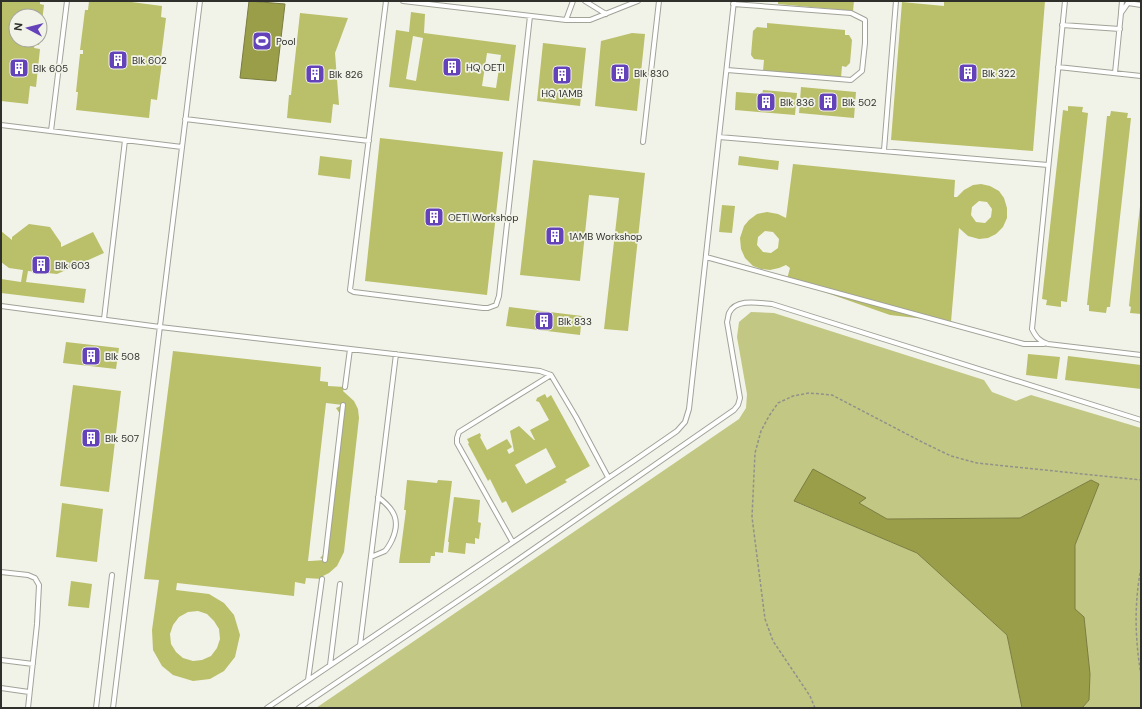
<svg xmlns="http://www.w3.org/2000/svg" width="1142" height="709" font-family="'DM Sans',sans-serif">
<style>
.green{fill:#c2c784}
.water{fill:#9a9e49;stroke:#7a7d40}
.building{fill:#babf6a;fill-rule:evenodd}
.lines{fill:none;stroke-linecap:round;stroke-linejoin:round}
.service-casing{stroke:#a1a298;stroke-width:6}
.path{stroke:#909189;stroke-width:1.5;stroke-dasharray:3 2;stroke-linecap:butt}
.service{stroke:#fff;stroke-width:4}
.labels{text-anchor:middle;stroke-width:3.5;stroke-linejoin:round;paint-order:stroke}
.poi-label{font-size:10px;fill:#2f302c;stroke:#f2f3e8;text-anchor:start}
</style>
<rect width="100%" height="100%" fill="#f2f3e8"/>
<path class="green" d="M751 312 774 313 984 380 992 392 1016 401 1031 395 1141 428V708H1082L1089 700 1075 609V545L1099 484 1091 480 1020 518 887 519 858 503 865 498 795 502 917 553 1007 635 1022 708H316L739 419 746 408 747 394 737 337 739 322Z"/>
<path class="water" d="M249 1 285 4 276 81 240 78Z
M813 469 866 498 859 503 887 519 1020 518 1091 480 1099 484 1075 545V609L1084 617 1090 674 1089 700 1082 708H1022L1007 635 917 553 794 501Z"/>
<path class="building" d="M1 1H40V4L44 5 41 30 40 16H16V40H40L39 45 35 44 34 48 40 49 36 87 30 86 28 104 1 101Z
M89 1H124L162 6 161 17 166 18 161 58 156 57V62H162L157 100 151 99 149 118 76 110 78 92H76L80 54H83V50H80L85 10H88Z
M778 1H854L853 11 778 4Z
M944 1H1045L1033 151 891 140 902 2 944 6Z
M411 12 425 14 424 33 516 45 509 101 389 87 396 30 409 32ZM413 36 423 38 416 81 406 79ZM487 53 501 55 496 88 482 86Z
M300 13 348 18 335 53 339 105 333 104 331 123 287 118 289 95H291Z
M767 23 845 30V35H849L852 40 850 63 846 67 842 66 841 78 763 71 764 60 754 59 751 55 753 31 757 27 767 28Z
M632 33 645 34 637 111 595 106 601 41Z
M543 43 586 48 580 106 537 101Z
M801 87 856 92 854 118 799 113Z
M763 90 797 93 795 115 735 110 736 92 762 94Z
M1068 106 1083 107 1082 112 1088 113 1067 302 1061 301V307L1046 305 1047 300 1042 299 1063 110 1068 111Z
M1111 111 1128 113 1127 118H1131L1110 307H1107L1106 313 1089 311V305H1087L1107 116H1110Z
M380 138 503 152 487 295 365 281Z
M320 156 352 160 350 179 318 175Z
M739 156 779 161 778 170 738 165Z
M533 160 645 173 628 331 604 329 619 198 589 195 580 281 520 275Z
M793 164 955 180 954 197H957L964 190 973 185 981 184 990 186 999 191 1004 198 1007 208V218L1003 227 996 234 988 238 979 239 968 236 959 228 951 322 890 315 787 279 790 268 786 265 779 268 770 270 761 269 753 266 745 258 741 249 740 238 744 226 749 220 757 214 767 212 778 214 786 218ZM979 201 987 202 992 209 991 217 985 223 976 222 971 215 972 207ZM765 231 773 232 779 239 778 248 771 253 763 252 757 245 758 237Z
M722 205 735 206 732 233 719 232Z
M1140 206H1141V314L1130 313 1131 307 1129 306Z
M29 224 50 227 61 243V247L93 232 104 253 57 274 28 271 26 282 86 289 84 303 1 293V279L21 282 23 270 9 268 1 262V231L12 240V237Z
M509 307 582 316 580 335 506 326Z
M66 342 119 348 116 369 63 363Z
M173 351 321 367 320 381 328 382V386L345 387 343 391 354 401 358 409 359 418 344 552 337 566 329 573 321 577 322 579 306 578 305 584 295 582 294 596 177 583 176 590 209 594 224 603 234 615 240 635 235 657 224 671 210 679 193 681 173 675 162 666 153 650 152 630 159 580 144 579ZM326 403 343 405 336 408 342 417 324 554 320 558 325 560 310 561H308ZM198 611 207 614 214 621 219 629 220 639 217 648 211 656 202 660 193 661 183 658 176 652 171 644 170 634 173 625 179 617 188 612Z
M1028 354 1060 357 1057 379 1026 375Z
M1068 356 1141 365V389L1065 380Z
M73 385 121 391 109 492 60 486Z
M545 394 547 398 551 395 590 466 565 480 567 482 512 513 506 501 502 503 490 479 488 481 468 444 469 443 467 439 480 433 481 436 480 437 487 450 507 439 512 447 507 450 509 454 514 451 510 431 519 426 534 440H535L530 430 549 420 539 402 536 401 537 398ZM546 448 556 467 526 484 515 465Z
M407 480 437 483 438 480 452 481 443 553 435 552V556H431L430 563H399L406 510H404Z
M454 497 480 500 478 522 481 523 479 539 475 538V544L466 543 465 554 448 552 449 542H448Z
M62 503 103 509 97 562 56 557Z
M71 581 92 584 89 608 68 606Z"/>
<g class="lines">
<defs>
<path id="service" d="M386 1 350 290 354 292 483 308H488L496 305 499 296 530 16
M403 1 566 20H590L638 1
M585 1 606 14
M1065 1 1032 329C1036 337 1039 341 1048 344L1141 355
M1121 12 1122 1
M566 20 573 1
M1062 25 1120 29
M1058 67 1141 76
M727 70 851 80 862 71 865 43V20L851 13 733 4
M1115 73 1121 13 1128 3 1141 5
M185 119 369 141
M1 125 182 147
M51 131 67 1
M719 137 1048 165
M643 142 659 1
M884 150 896 1
M706 257 1024 344H1044
M1 306 160 327 540 371 551 375 576 417 608 477
M104 319 125 140
M345 387 350 349
M512 541 457 443V438L459 432 551 375
M371 557C375 555 381 553 385 551 388 548 390 544 392 540 401 520 394 509 378 497
M325 560 343 405
M1 572 28 575 35 578 39 585 37 624 28 708
M360 645 396 354
M1 660 33 664
M330 665 340 584
M308 680 322 579
M1 688 29 692
M96 708 112 575
M113 708 200 1
M267 708 635 460 677 431 685 422 689 409 734 1
M299 708 480 586 734 410 738 405 740 398 727 322C728 319 728 316 729 313 736 298 759 303 772 304L1141 420"/>
</defs>
<use href="#service" class="service-casing"/>
<path class="path" d="M1141 568C1134 604 1135 639 1141 675
M815 708 810 696 773 641 765 619 752 517 755 453 761 431 769 416 778 403 793 396 809 393 832 395 924 443 951 456 977 463 1141 480"/>
<use href="#service" class="service"/>
</g>
<defs>
<symbol id="stadium-square" viewBox="-11 -11 22 22"><rect x="-9" y="-9" width="18" height="18" rx="4" fill="#6442ba" stroke="#f2f3e8"/><path d="M0-5a6.5 5 0 1 0 0 10a6.5 5 0 1 0 0-10ZM-3.5-1.8h7v3.6h-7Z" fill="#fff"/></symbol>
<symbol id="building-square" viewBox="-11 -11 22 22"><rect x="-9" y="-9" width="18" height="18" rx="4" fill="#6442ba" stroke="#f2f3e8"/><path d="M-4-6H4V6H1V3H-1V6H-4ZM-2.5-4.3h1.7v1.8h-1.7ZM.8-4.3h1.7v1.8H.8ZM-2.5-1h1.7V.8h-1.7ZM.8-1h1.7V.8H.8Z" fill="#fff"/></symbol>
</defs>
<g fill-rule="evenodd">
<use href="#stadium-square" x="251" y="30" width="22" height="22"/>
<use href="#building-square" x="107" y="49" width="22" height="22"/>
<use href="#building-square" x="441" y="56" width="22" height="22"/>
<use href="#building-square" x="8" y="57" width="22" height="22"/>
<use href="#building-square" x="609" y="62" width="22" height="22"/>
<use href="#building-square" x="957" y="62" width="22" height="22"/>
<use href="#building-square" x="304" y="63" width="22" height="22"/>
<use href="#building-square" x="551" y="64" width="22" height="22"/>
<use href="#building-square" x="755" y="91" width="22" height="22"/>
<use href="#building-square" x="817" y="91" width="22" height="22"/>
<use href="#building-square" x="423" y="206" width="22" height="22"/>
<use href="#building-square" x="544" y="225" width="22" height="22"/>
<use href="#building-square" x="30" y="254" width="22" height="22"/>
<use href="#building-square" x="533" y="310" width="22" height="22"/>
<use href="#building-square" x="80" y="345" width="22" height="22"/>
<use href="#building-square" x="80" y="427" width="22" height="22"/>
</g>
<g class="labels">
<g class="poi-label">
<text x="276" y="45">Pool</text>
<text x="132" y="64">Blk 602</text>
<text x="466" y="71">HQ OETI</text>
<text x="33" y="72">Blk 605</text>
<text x="634" y="77">Blk 830</text>
<text x="982" y="77">Blk 322</text>
<text x="329" y="78">Blk 826</text>
<text x="562" y="97" text-anchor="middle">HQ 1AMB</text>
<text x="780" y="106">Blk 836</text>
<text x="842" y="106">Blk 502</text>
<text x="448" y="221">OETI Workshop</text>
<text x="569" y="240">1AMB Workshop</text>
<text x="55" y="269">Blk 603</text>
<text x="558" y="325">Blk 833</text>
<text x="105" y="360">Blk 508</text>
<text x="105" y="442">Blk 507</text>
</g>
</g>
<rect width="1142" height="709" fill="none" stroke="#2f302c" stroke-width="4"/>
<g transform="translate(28 28) rotate(277)"><circle r="19" fill="#f2f3e8" stroke="#a4a59d"/>
<path d="M0-3L7 15L0 10L-7 15Z" fill="#6442ba"/>
<text y="-6" font-size="11" font-weight="bold" text-anchor="middle" fill="#2f302c">N</text>
</g>
</svg>
